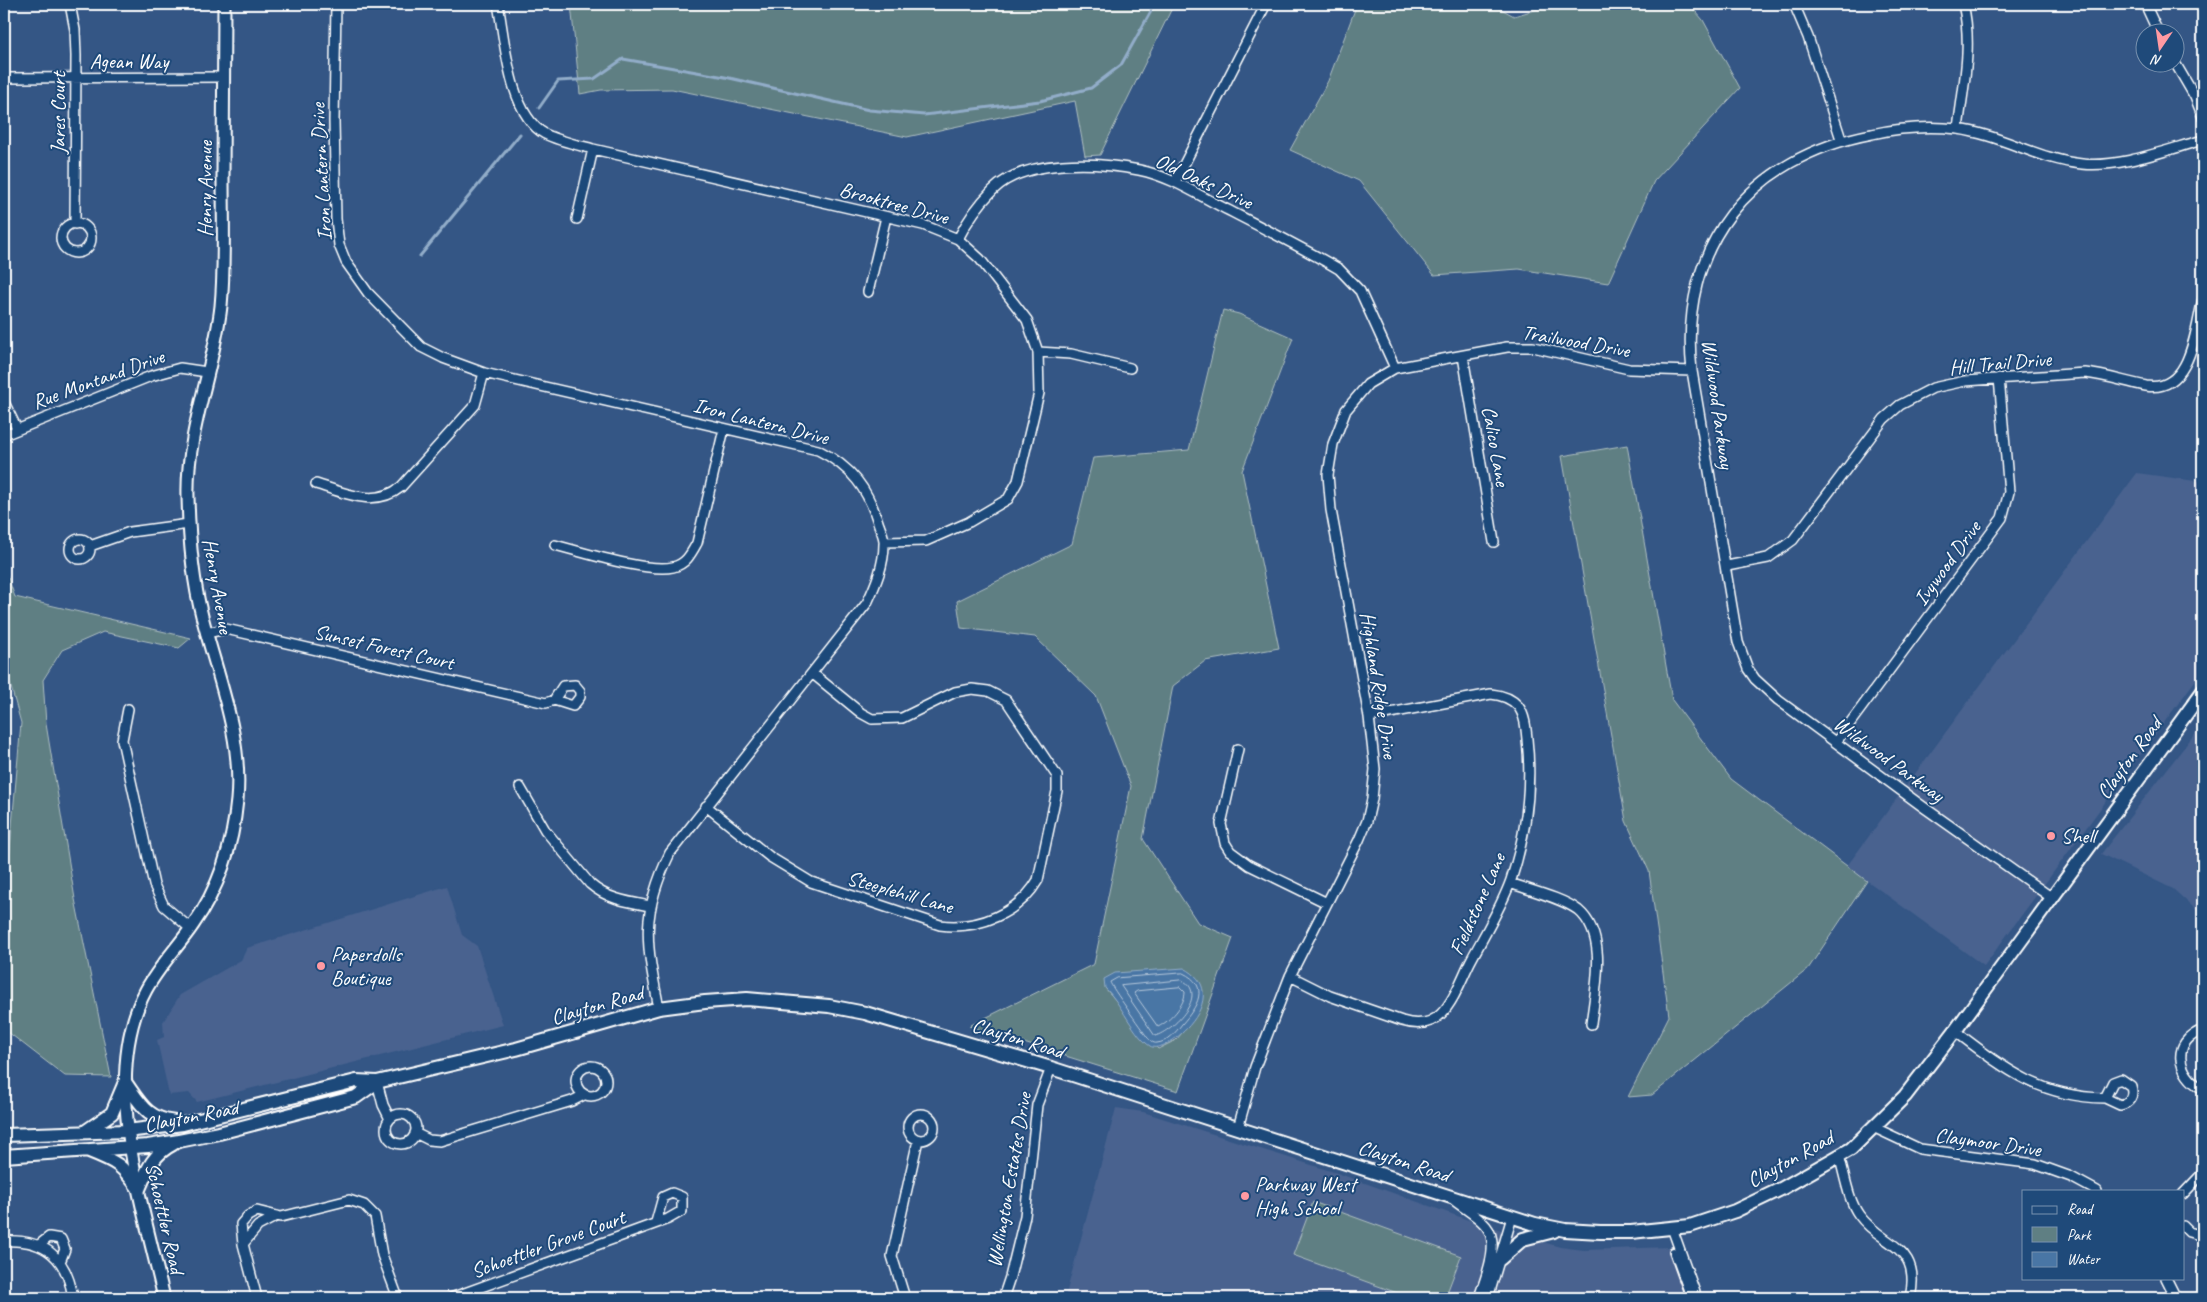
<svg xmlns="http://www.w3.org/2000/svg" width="2207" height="1302" font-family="Caveat,sans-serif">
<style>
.built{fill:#48628f}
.green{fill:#5f7f83;stroke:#afbfc1;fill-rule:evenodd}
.water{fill:#4976a5;stroke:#92adc9}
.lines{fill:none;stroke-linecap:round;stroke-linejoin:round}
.shore{stroke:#b6c8db;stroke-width:1}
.stream{stroke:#92adc9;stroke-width:3}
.pedestrian-casing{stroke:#fff;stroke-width:10}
.minor-casing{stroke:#fff;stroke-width:12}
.tertiary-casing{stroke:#fff;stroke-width:15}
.secondary-casing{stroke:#fff;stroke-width:16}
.pedestrian{stroke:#1f4a7a;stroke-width:6}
.minor{stroke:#1f4a7a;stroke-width:9}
.tertiary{stroke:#1f4a7a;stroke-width:11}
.secondary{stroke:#1f4a7a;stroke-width:12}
.poi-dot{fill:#ff9aa2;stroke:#1f4a7a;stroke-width:2}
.labels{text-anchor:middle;stroke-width:4;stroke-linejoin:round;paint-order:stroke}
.street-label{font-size:21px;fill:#fff;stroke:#1f4a7a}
.poi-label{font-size:21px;fill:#fff;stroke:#1f4a7a;text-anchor:start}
</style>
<rect width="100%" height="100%" fill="#345685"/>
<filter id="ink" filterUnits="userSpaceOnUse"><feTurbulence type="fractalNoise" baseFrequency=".02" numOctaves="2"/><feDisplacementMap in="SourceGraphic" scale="10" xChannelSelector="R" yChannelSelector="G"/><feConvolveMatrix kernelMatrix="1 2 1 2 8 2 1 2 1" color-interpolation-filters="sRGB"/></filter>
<g filter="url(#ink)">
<path class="built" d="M2137 473 2203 482V670L1984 966 1847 866Z
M2203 723V916L2173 889 2101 854Z
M447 886 462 935 477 946 503 1025 197 1102 189 1093 169 1095 157 1040 164 1037 163 1022 180 995 241 960 247 948Z
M1116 1108 1143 1112 1337 1173 1474 1222 1560 1247 1584 1250 1669 1247 1676 1251 1693 1298H1065Z"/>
<path class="green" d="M571 4H1174L1100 155 1085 156 1075 101 907 137 672 89 601 90 580 94Z
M1357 4H1492L1514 16 1555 4H1689L1703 20 1740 88 1654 181 1608 283 1519 269 1434 275 1359 181 1290 150 1328 81Z
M1223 310 1239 314 1293 338 1242 471 1279 648 1205 661 1173 686 1143 839 1198 923 1233 938 1178 1091 969 1026 1094 964 1131 786 1096 696 1035 637 961 628 957 601 1072 544 1093 458 1189 450ZM1105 988 1194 1019 1176 1040 1158 1049Z
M1627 445 1672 700 1731 779 1867 881 1808 969 1652 1095 1628 1097 1669 1016 1649 871 1626 821 1562 456Z
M4 567 15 597 191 638 179 648 103 632 62 650 43 680 46 724 75 899 111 1077 65 1076 4 1029V917L21 723 4 662Z
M1313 1202 1461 1256 1445 1298H1411L1293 1255Z"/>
<path class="water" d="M1184 968C1237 995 1166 1057 1150 1046 1134 1036 1121 1003 1105 988L1104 979 1115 973Z"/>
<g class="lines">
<path class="shore" d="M1183 973C1211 986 1197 1007 1182 1024 1176 1032 1168 1042 1157 1043 1153 1044 1150 1040 1147 1037 1142 1029 1111 987 1110 982L1117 978Z
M1182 980C1210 994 1173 1031 1155 1036L1121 986Z
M1180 987 1185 992C1185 1005 1170 1021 1158 1027L1134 993 1137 991Z"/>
<path class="stream" d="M539 108 558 81 594 79 623 59 725 77 869 110 924 115 1040 101 1091 88 1121 65 1155 4
M420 256 520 134"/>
<defs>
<path id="pedestrian" d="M1673 1251 1690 1298"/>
<path id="minor" d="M70 4 75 30 76 56 75 224
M336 4 334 121 336 219 339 245 346 262 368 293 421 347 443 358 484 373 818 450C852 467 868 489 879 525 881 531 885 538 884 544 884 565 876 584 867 603L670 853C640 915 646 943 659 1008
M498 4C505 41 509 114 545 134 559 141 578 145 593 149L923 225 958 239 980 259 1027 320 1038 352 1039 393 1018 481 1008 499 969 522 926 541 885 542
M1794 4 1808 37 1841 139
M2145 4 2158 32
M2174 61 2195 97 2203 117
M4 78 224 77
M1958 129C1963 87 1973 46 1963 4
M1175 182 1266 4
M577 219 593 149
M61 238a15 15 0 1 1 30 0a15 15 0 1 1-30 0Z
M958 239C967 221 979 204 993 190 1025 158 1098 162 1139 170 1169 176 1195 193 1222 207 1261 227 1301 247 1339 269L1360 291 1395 368
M868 292 886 217
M1038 352 1071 354 1130 368
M1463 356 1494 542
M4 402 17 429
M4 435 151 376 180 368 207 372
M316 484C345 493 375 508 401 487L475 405 484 373
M70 549a10 10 0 1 1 20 0a10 10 0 1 1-20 0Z
M555 545C582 552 648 573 673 567 686 564 691 554 697 543L724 429
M90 546 130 532 189 524
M1727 566 1768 558 1793 540 1884 419 1900 405 1933 388 1965 381 2085 373C2106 375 2125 382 2146 386 2191 393 2195 331 2203 299
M206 633 226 629 546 703 554 700 573 706 580 697V691L575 685 563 686 554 700
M128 709 122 740 154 885 164 906 191 929
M1836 742 2002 518 2009 492 1999 378
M1238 749 1221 824 1225 843 1230 851 1249 865 1327 903
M520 787 545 830 590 884C607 899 628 902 650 906
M706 806 770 857 811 882 940 925C978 930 1019 913 1038 880L1057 791V776L1006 700 988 691 972 689 955 692 902 718 872 719 861 713 812 673
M1510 883C1529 890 1562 898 1578 910 1609 936 1595 990 1591 1024
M2052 898 1922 806 1778 700 1755 679 1748 669 1738 642 1692 371C1678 246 1750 157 1872 134 1899 128 1930 126 1958 129 2001 135 2040 160 2082 164 2120 168 2166 150 2203 140
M1290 976 1330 996 1402 1021C1415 1025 1430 1025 1441 1014 1454 1001 1462 978 1470 962 1483 937 1502 906 1511 880 1526 835 1532 786 1527 739 1526 728 1525 715 1518 706 1511 698 1501 695 1491 694L1369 717
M2203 1030C2170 1042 2177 1075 2203 1089
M1955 1031C2005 1069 2039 1097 2105 1098
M576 1081a15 15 0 1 1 30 0a15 15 0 1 1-30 0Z
M2121 1079 2131 1086C2134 1096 2130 1103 2120 1105L2105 1098 2113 1082Z
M377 1082 383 1105 390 1119
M908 1127a13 13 0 1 1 26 0a13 13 0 1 1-26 0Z
M386 1129a15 15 0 1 1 30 0a15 15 0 1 1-30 0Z
M1873 1127 1920 1149 2035 1164 2071 1177 2097 1191
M1238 1128 1255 1067 1290 976 1359 840 1367 821 1372 799 1375 769 1369 717 1331 510 1328 475 1333 444 1346 410 1368 384 1395 368 1507 347H1533L1629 369 1692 371
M415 1133 429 1140 440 1141 572 1101 584 1095
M1839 1156C1845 1175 1848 1200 1859 1215 1882 1247 1922 1244 1910 1298
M2183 1194 2203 1173
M1455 1201C1465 1209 1478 1216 1486 1226 1501 1244 1485 1278 1479 1298
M2183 1226 2189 1232 2203 1236
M1672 1228 1697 1298
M4 1241C45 1239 67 1257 73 1298
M243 1244 258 1226 277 1216
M39 1245 49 1237 61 1239 65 1249 60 1262
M2166 1278 2176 1298
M257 1298 243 1244 241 1224 248 1216 257 1211 281 1217 349 1200 364 1205 375 1216 382 1255 398 1298
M451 1298 668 1219 682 1211V1197L672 1193 663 1197 656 1222
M905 1298 892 1256 918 1140
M1003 1298 1010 1277 1025 1216 1037 1105 1051 1068
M1488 1298 1512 1217"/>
<path id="tertiary" d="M164 1298C144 1208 99 1077 146 990 159 966 178 947 193 925 219 888 233 844 237 800 243 737 217 676 202 616 192 577 189 537 188 497 186 431 214 370 221 306 225 263 223 221 223 178 223 120 224 62 224 4"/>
<path id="secondary" d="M86 1131 112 1113 125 1082C140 1103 147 1119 175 1122
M4 1135 127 1131 183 1124 356 1081 377 1082 516 1049 659 1008 705 1002 747 999 829 1006 865 1013 1051 1068 1535 1224 1565 1230 1600 1232H1631L1690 1226 1735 1211 1781 1189 1851 1149 1905 1096 1955 1031 2203 691
M89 1151C117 1162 122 1165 139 1189
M4 1156 148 1146 179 1141 219 1133 356 1097 377 1082
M139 1189C147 1170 153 1154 173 1144
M1500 1259 1523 1239 1554 1231"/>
</defs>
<use href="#pedestrian" class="pedestrian-casing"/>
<use href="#minor" class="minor-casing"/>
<use href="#tertiary" class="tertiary-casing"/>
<use href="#secondary" class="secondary-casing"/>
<use href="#pedestrian" class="pedestrian"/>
<use href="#minor" class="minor"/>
<use href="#tertiary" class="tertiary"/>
<use href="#secondary" class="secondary"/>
</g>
</g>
<g class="poi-dot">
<circle cx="2051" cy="836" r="5"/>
<circle cx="321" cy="966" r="5"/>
<circle cx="1245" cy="1196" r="5"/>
</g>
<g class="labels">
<g class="street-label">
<text x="129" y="68">Agean Way</text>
<text transform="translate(58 113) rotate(-90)" y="7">Jares Court</text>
<text transform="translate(321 172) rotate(-93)" y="7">Iron Lantern Drive</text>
<text transform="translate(1204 181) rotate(25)" y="7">Old Oaks Drive</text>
<text transform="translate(205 189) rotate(-90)" y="7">Henry Avenue</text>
<text transform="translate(894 203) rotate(15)" y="7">Brooktree Drive</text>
<text transform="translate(1576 341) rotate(10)" y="7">Trailwood Drive</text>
<text transform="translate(2000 363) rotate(-5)" y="7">Hill Trail Drive</text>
<text transform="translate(98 379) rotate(-20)" y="7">Rue Montand Drive</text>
<text transform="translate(1718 404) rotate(82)" y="7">Wildwood Parkway</text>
<text transform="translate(761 421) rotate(14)" y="7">Iron Lantern Drive</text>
<text transform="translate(1496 446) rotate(80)" y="7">Calico Lane</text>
<text transform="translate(1947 563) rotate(-54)" y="7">Ivywood Drive</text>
<text transform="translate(218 586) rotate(80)" y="7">Henry Avenue</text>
<text transform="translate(384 647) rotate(13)" y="7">Sunset Forest Court</text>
<text transform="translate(1379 685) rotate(81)" y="7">Highland Ridge Drive</text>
<text transform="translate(2129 758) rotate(-54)" y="7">Clayton Road</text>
<text transform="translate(1889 759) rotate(36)" y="7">Wildwood Parkway</text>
<text transform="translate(900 892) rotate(16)" y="7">Steeplehill Lane</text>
<text transform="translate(1477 904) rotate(-66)" y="7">Fieldstone Lane</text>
<text transform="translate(597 1005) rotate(-16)" y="7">Clayton Road</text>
<text transform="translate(1018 1038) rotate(17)" y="7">Clayton Road</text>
<text transform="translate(191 1116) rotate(-11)" y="7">Clayton Road</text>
<text transform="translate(1988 1142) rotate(8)" y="7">Claymoor Drive</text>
<text transform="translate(1790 1159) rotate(-29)" y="7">Clayton Road</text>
<text transform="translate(1404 1161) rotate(18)" y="7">Clayton Road</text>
<text transform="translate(1009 1180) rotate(-80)" y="7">Wellington Estates Drive</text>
<text transform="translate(165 1218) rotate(77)" y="7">Schoettler Road</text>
<text transform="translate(548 1244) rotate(-20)" y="7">Schoettler Grove Court</text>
</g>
<g class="poi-label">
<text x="2061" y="843">Shell</text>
<text x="331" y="961">Paperdolls<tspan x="331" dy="24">Boutique</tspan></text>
<text x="1255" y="1191">Parkway West<tspan x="1255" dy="24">High School</tspan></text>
</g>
</g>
<rect width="2207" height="1302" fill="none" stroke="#1f4a7a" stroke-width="20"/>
<rect x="10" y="10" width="2187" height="1282" fill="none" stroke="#fff" stroke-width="2" filter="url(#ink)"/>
<rect x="2022" y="1190" width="162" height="90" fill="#1f4a7a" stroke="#7992af"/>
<rect x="2032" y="1206" width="25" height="8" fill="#1f4a7a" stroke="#7992af"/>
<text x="2067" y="1214" font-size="15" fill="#ffffff">Road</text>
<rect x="2032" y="1227" width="25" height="15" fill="#5f7f83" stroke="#7992af"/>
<text x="2067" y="1240" font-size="15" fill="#ffffff">Park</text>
<rect x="2032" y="1252" width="25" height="15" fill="#4976a5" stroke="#7992af"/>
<text x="2067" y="1264" font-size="15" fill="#ffffff">Water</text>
<g transform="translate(2160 48) rotate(193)"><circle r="24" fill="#1f4a7a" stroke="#7992af"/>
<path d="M0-4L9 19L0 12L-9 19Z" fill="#ff9aa2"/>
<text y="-8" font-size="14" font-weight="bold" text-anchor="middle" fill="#ffffff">N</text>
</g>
</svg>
